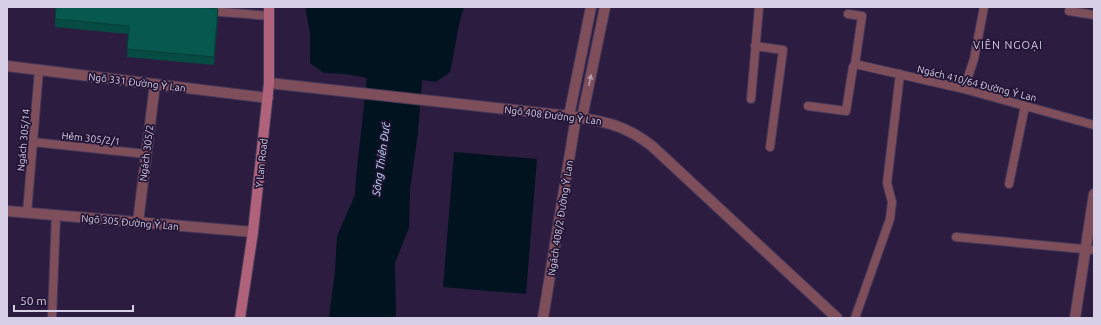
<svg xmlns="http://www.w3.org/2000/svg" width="1101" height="325" font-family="Ubuntu,sans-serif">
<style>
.water{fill:#021320}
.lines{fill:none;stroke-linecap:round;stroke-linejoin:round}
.lane-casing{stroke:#47395b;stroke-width:10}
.street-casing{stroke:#47395b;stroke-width:12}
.secondary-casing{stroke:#47395b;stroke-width:12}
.lane{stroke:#7e4e5b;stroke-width:8}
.street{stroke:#7e4e5b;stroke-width:10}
.secondary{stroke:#af6279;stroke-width:10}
.wall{fill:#064c43}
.shaded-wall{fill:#053e37}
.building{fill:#07584e;stroke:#053e37}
.oneway{fill:#b39bae}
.labels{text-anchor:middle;stroke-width:3.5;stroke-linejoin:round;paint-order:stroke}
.street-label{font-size:10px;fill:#d7cfe6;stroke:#221435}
.neighbourhood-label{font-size:11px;letter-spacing:1px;fill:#d7cfe6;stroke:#221435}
.water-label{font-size:11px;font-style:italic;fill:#c0e0f8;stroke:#221435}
</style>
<rect width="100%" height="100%" fill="#2c1d40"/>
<path class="water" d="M305 7H464C457 28 455 51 450 72L436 82 422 80 418 133 410 190 409 228 395 263 396 313 395 318H329L335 271 337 236 355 195 356 177 367 78 346 74 324 73 310 63V33Z
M454 152 537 159 526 294 443 287Z"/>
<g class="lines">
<defs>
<path id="lane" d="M209 11 270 16
M1069 11 1094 15
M755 46 783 50 770 147
M855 64 964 89 1094 125
M964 89 974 59 984 7
M751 99 759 7
M808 106 846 111 853 67 855 64 862 16 848 14
M33 142 146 154
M1009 184 1025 106
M27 213 39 70
M956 237 1094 250
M52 318 56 215
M855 318 890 219 892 202 887 183 900 74"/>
<path id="street" d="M7 66 268 98
M269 83 569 116C603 121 624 124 652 146L837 318
M569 116 591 7
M582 118 605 7
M7 211 253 232
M138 222 155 84
M543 318 576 117
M1075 318 1094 194"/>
<path id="secondary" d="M240 318 253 232 269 83V7"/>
</defs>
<use href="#lane" class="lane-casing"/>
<use href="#street" class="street-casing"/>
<use href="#secondary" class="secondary-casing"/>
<use href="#lane" class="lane"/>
<use href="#street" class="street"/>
<use href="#secondary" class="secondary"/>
</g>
<path class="wall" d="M218 17 214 65 127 57 128 34 55 27V19Z"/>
<path class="shaded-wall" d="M218 9V17L214 65V57Z"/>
<path class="building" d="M56 7H196L218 9 214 57 127 49 129 26 55 19Z"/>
<defs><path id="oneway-solid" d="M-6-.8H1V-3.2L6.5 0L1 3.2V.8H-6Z"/></defs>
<use class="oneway" href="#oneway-solid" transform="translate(590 80) rotate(-79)"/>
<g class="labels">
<g class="street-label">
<text transform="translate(137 82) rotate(7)" y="4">Ngõ 331 Đường Ỷ Lan</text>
<text transform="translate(977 83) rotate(14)" y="4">Ngách 410/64 Đường Ỷ Lan</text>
<text transform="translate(553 115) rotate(7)" y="4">Ngõ 408 Đường Ỷ Lan</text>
<text transform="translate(91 138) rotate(6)" y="4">Hẻm 305/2/1</text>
<text transform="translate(23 140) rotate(-85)" y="4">Ngách 305/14</text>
<text transform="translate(146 153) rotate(-83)" y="4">Ngách 305/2</text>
<text transform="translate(261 163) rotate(-84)" y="4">Y Lan Road</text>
<text transform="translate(560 218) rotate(-81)" y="4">Ngách 408/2 Đường Ỷ Lan</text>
<text transform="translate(130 222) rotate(5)" y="4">Ngõ 305 Đường Ỷ Lan</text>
</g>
<g class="neighbourhood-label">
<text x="1008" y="49">VIÊN NGOẠI</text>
</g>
<g class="water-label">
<text transform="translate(381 159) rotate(-82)" y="4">Sông Thiên Đức</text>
</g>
</g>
<rect width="1101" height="325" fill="none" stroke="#d7cfe6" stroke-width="16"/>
<path d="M14 305v6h119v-6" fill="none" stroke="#d7cfe6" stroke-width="2"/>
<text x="20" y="305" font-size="12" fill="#d7cfe6" stroke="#221435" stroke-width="3" paint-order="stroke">50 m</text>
</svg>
